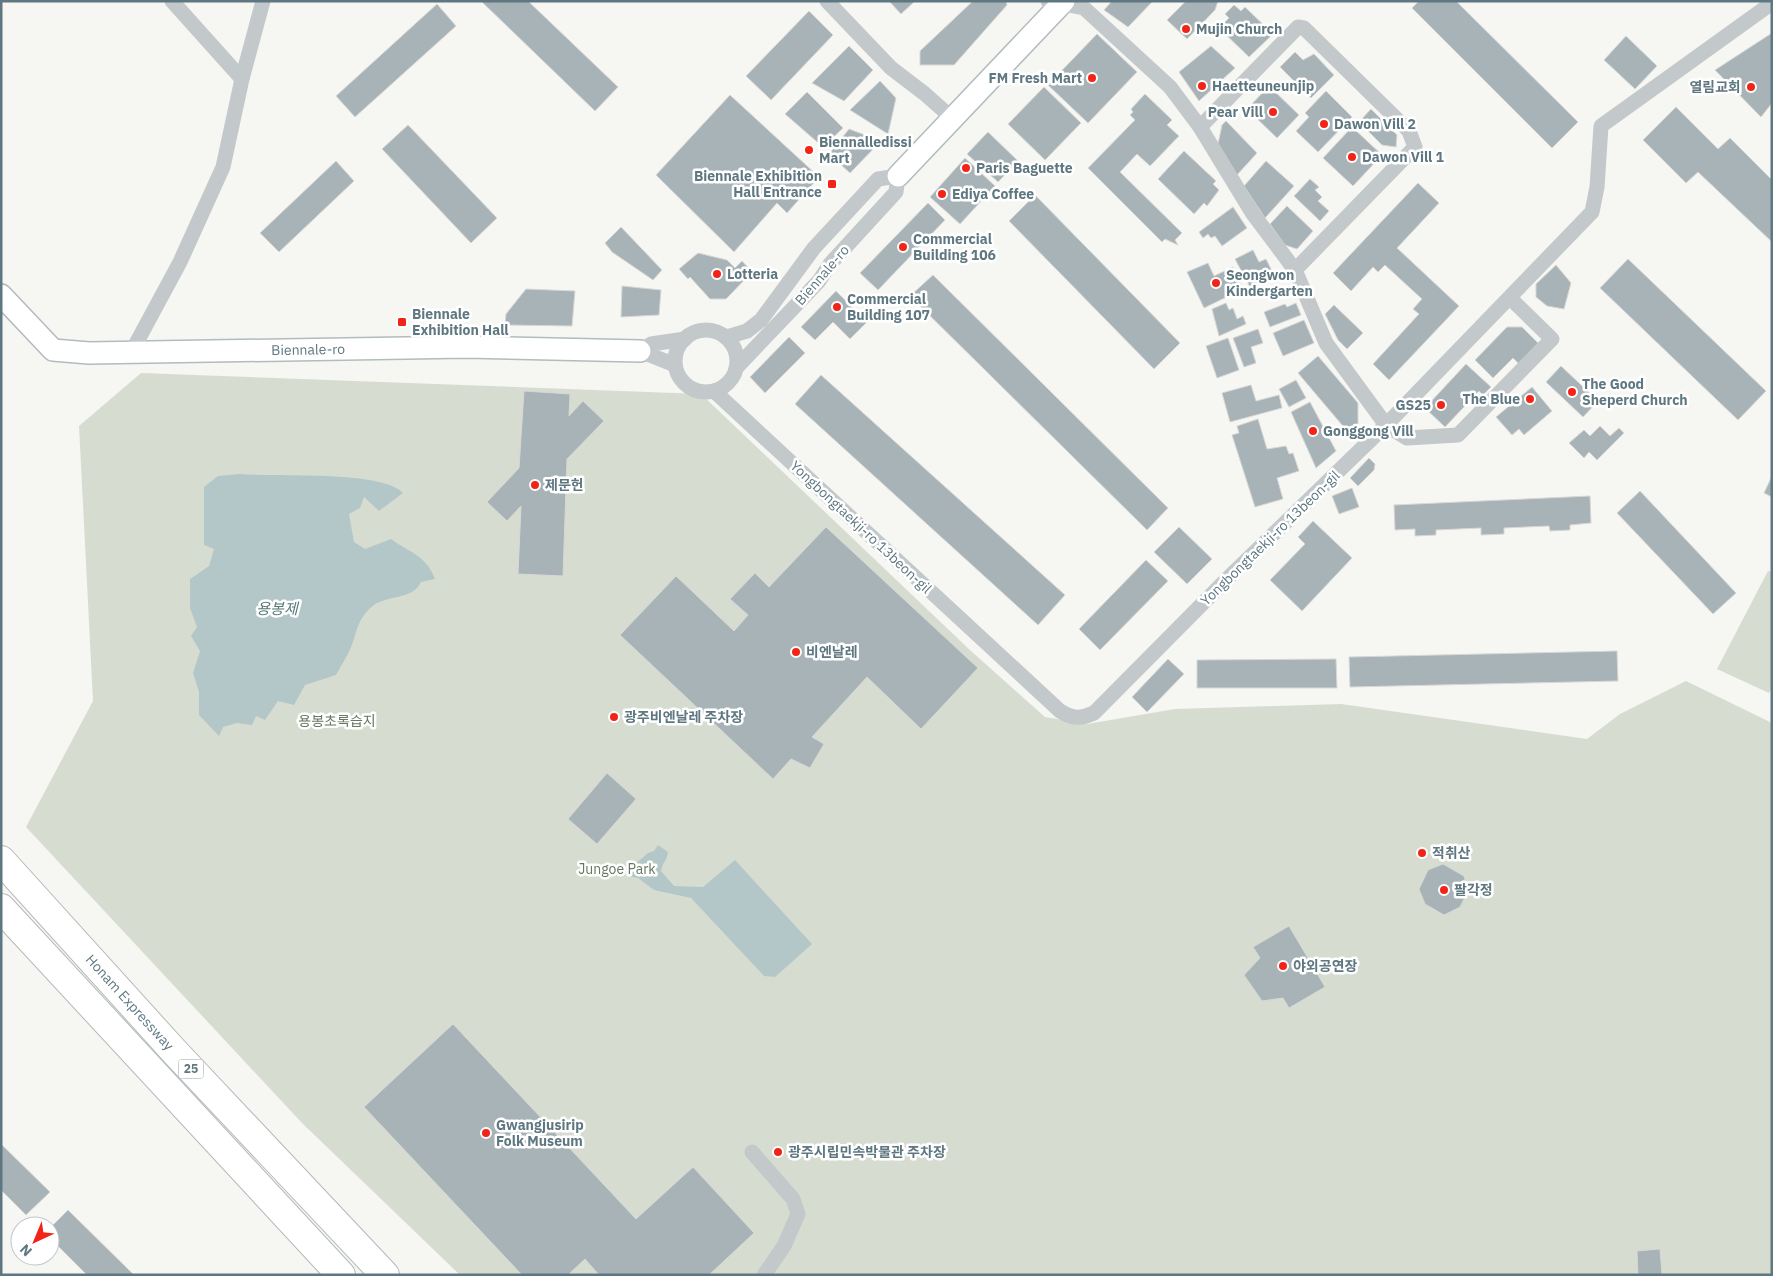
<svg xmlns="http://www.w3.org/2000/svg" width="1773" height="1276" viewBox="0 0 1773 1276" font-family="'IBM Plex Sans','Noto Sans KR',sans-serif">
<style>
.green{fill:#d7dcd1}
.water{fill:#b4c7c8}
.building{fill:#a7b3b7;stroke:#d8d7d5}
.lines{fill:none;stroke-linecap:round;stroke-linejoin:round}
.secondary-casing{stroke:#b2bbbe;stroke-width:24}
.highway-casing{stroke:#b3b9bb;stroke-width:30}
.street{stroke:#c3c8cb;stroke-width:15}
.secondary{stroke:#fff;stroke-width:21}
.highway{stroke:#fff;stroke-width:28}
.poi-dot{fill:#f22417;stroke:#fff;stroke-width:2}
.labels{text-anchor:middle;stroke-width:5;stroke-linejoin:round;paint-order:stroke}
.shield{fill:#fff;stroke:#8ea0a6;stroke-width:1}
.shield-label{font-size:12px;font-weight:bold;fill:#5e7780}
.poi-label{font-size:14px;font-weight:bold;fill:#5e7780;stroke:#fff;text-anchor:start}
.street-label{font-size:14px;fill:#5e7780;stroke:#fff}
.park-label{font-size:14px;fill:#67785e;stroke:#fff}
.water-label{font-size:15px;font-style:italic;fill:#59787c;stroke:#fff}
</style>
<rect width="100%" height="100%" fill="#f6f6f2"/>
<g class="green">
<path d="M 141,373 L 701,394 L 971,651 L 1045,717 L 1087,724 L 1175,709 L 1341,704 L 1587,739 L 1620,714 L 1686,681 L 1772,723 L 1772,1275 L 460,1275 L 302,1123 L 26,827 L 93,701 L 79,426 Z"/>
<path d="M 1768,571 L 1772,572 L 1772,688 L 1769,693 L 1717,669 Z"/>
</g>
<g class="water">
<path d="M 240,474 C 273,477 383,470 403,493 L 379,511 L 364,497 L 360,508 L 349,514 L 354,542 L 365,549 L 391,539 C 410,553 426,555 435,579 L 421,582 C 413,600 388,595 374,605 C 355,620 358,633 349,652 C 345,660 340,667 336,675 L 305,685 L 294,705 L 278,701 L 265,720 L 256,716 L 252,725 L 237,723 L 223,727 L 219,736 L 199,715 L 199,692 L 193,673 L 200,651 L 191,636 L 197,627 L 190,608 L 190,579 L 209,566 L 214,549 L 204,545 L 204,487 L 218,476 Z"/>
<path d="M 658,845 L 668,852 C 667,861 662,863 661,871 L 674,886 L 703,887 L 735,860 L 812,944 L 775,977 L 764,976 L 691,898 L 654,890 L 638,878 L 628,876 L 629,869 L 648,853 L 654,851 Z"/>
</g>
<g class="building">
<path d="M 481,1 L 528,1 L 618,87 L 595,111 Z"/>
<path d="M 889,1 L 915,1 L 901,14 Z"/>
<path d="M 973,1 L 1006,1 L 1007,5 L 954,65 L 920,65 L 920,51 Z"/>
<path d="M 1112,1 L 1153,1 L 1128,27 L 1104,10 Z"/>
<path d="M 1186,1 L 1218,1 L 1215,10 L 1187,39 L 1167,20 Z"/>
<path d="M 1419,1 L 1456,1 L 1578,122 L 1552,148 L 1412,8 Z"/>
<path d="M 437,4 L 456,26 L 355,117 L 336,96 Z"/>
<path d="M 1234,5 L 1241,11 L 1245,7 L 1273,34 L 1249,57 L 1219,28 L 1229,18 L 1225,14 Z"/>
<path d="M 809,11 L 833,35 L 771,100 L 746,76 Z"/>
<path d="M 1772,33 L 1772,103 L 1761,117 L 1715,70 Z"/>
<path d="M 1097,34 L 1137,72 L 1088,123 L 1048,85 Z"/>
<path d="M 1626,36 L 1657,66 L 1635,89 L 1604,60 Z"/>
<path d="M 849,46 L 873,70 L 844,101 L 812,83 Z"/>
<path d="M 1211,46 L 1235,68 L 1199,101 L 1179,72 Z"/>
<path d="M 1295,52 L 1303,60 L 1314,54 L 1334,75 L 1311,98 L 1280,67 Z"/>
<path d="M 880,81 L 896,98 L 888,134 L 850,110 Z"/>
<path d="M 1269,86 L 1299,115 L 1277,138 L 1247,109 Z"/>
<path d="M 1044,87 L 1081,123 L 1045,160 L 1008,124 Z"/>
<path d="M 1326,91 L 1352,117 L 1318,152 L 1296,131 L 1309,117 L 1305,113 Z"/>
<path d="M 807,92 L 843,128 L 823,147 L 785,114 Z"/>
<path d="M 1145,94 L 1172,120 L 1167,125 L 1179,136 L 1150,166 L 1137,154 L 1120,172 L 1182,233 L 1175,240 L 1178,245 L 1165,239 L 1162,242 L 1088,168 L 1135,120 L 1130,115 L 1133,112 L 1131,109 Z"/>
<path d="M 730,95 L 819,177 L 787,213 L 777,203 L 734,252 L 656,175 Z"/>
<path d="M 1676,107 L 1718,149 L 1730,138 L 1772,180 L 1772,242 L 1698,172 L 1686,183 L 1643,140 Z"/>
<path d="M 1371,109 L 1397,135 L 1396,147 L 1382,145 L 1359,122 Z"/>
<path d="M 1226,121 L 1257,153 L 1236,176 L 1218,144 L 1222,125 Z"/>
<path d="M 408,125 L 497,218 L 471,243 L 382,149 Z"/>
<path d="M 1352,127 L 1382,155 L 1353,186 L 1323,158 Z"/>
<path d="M 849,129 L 881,141 L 850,173 L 829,154 Z"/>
<path d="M 988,132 L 1018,161 L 998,182 L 967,154 Z"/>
<path d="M 1184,151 L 1216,181 L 1213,184 L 1219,190 L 1207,206 L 1204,203 L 1194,214 L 1158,179 Z"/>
<path d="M 965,158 L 995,186 L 960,224 L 930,197 Z"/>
<path d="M 336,161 L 354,181 L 279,252 L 260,233 Z"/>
<path d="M 1266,161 L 1294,186 L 1265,218 L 1244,186 Z"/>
<path d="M 1310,179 L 1319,187 L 1315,190 L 1322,197 L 1318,201 L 1329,211 L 1320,221 L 1294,196 Z"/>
<path d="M 1418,183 L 1439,203 L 1397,248 L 1459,306 L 1389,380 L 1373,364 L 1419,314 L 1413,309 L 1422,299 L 1385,265 L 1378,272 L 1373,267 L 1351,291 L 1333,273 Z"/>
<path d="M 1035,195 L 1180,343 L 1154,369 L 1009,221 Z"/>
<path d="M 928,203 L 945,220 L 878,290 L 860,273 Z"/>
<path d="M 1287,206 L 1313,231 L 1297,249 L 1285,245 L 1270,224 Z"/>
<path d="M 1233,207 L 1247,228 L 1222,246 L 1215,236 L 1211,238 L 1208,234 L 1203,238 L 1199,232 Z"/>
<path d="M 621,227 L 662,270 L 653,280 L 612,252 L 605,243 Z"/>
<path d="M 1253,250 L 1259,262 L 1266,259 L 1274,275 L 1250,287 L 1235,259 Z"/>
<path d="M 698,253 L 727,260 L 735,268 L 742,261 L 752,272 L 726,299 L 710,299 L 690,277 L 688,279 L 679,269 Z"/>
<path d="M 1628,259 L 1766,391 L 1738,420 L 1600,288 Z"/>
<path d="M 1208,263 L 1214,276 L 1233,267 L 1243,289 L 1204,308 L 1187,272 Z"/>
<path d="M 1556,265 L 1571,283 L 1564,309 L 1547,306 L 1536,297 L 1536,284 Z"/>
<path d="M 933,275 L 1168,508 L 1147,530 L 910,296 Z"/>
<path d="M 622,286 L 661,290 L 659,315 L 621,317 Z"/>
<path d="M 526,289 L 575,291 L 572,326 L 505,325 L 506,314 Z"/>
<path d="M 836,291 L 867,322 L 850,339 L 833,322 L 815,340 L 801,327 Z"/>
<path d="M 1226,303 L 1229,310 L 1233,308 L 1237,319 L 1243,316 L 1246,324 L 1219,336 L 1212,309 Z"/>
<path d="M 1296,303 L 1301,315 L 1270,327 L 1264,312 L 1285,304 L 1287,307 Z"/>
<path d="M 1334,305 L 1363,333 L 1347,349 L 1338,340 L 1325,314 Z"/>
<path d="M 1304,320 L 1314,343 L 1283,356 L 1273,333 Z"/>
<path d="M 1507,327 L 1522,327 L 1538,343 L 1519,364 L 1513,358 L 1493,378 L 1475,360 Z"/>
<path d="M 1258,329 L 1263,343 L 1251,347 L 1256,363 L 1244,367 L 1233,338 Z"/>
<path d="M 789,337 L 805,353 L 765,393 L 750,377 Z"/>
<path d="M 1228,338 L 1239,370 L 1217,378 L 1206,346 Z"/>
<path d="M 1318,356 L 1358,403 L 1358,424 L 1348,432 L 1298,373 Z"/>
<path d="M 1466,364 L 1491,387 L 1483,395 L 1479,391 L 1445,427 L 1425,408 Z"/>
<path d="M 1561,366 L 1598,401 L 1583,417 L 1546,382 Z"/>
<path d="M 821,375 L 1065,595 L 1038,625 L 795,404 Z"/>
<path d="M 1296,380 L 1306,398 L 1289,407 L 1279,389 Z"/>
<path d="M 1251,385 L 1256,401 L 1279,395 L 1282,408 L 1230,422 L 1222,393 Z"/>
<path d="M 1532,387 L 1552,411 L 1524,435 L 1519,429 L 1512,435 L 1496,417 Z"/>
<path d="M 524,391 L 570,394 L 569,416 L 583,401 L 604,421 L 567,459 L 563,576 L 518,574 L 521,506 L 507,521 L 487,502 L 519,468 Z"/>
<path d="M 1310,402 L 1336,451 L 1316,468 L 1291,412 Z"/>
<path d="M 1258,419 L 1267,449 L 1286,446 L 1289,454 L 1293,453 L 1299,471 L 1277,478 L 1283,499 L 1255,507 L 1232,435 L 1239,433 L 1237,426 Z"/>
<path d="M 1600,426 L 1610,436 L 1619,428 L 1624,433 L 1597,460 L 1589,452 L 1584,458 L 1569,443 L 1584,430 L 1590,436 Z"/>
<path d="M 1369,458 L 1375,464 L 1374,470 L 1358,486 L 1350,478 Z"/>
<path d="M 1772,476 L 1772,497 L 1764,493 Z"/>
<path d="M 1352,488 L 1359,507 L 1339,514 L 1332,496 Z"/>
<path d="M 1640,491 L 1736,593 L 1713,614 L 1617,513 Z"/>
<path d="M 1590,496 L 1591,523 L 1570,525 L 1570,530 L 1550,531 L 1549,526 L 1504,528 L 1504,534 L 1481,535 L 1481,528 L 1436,530 L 1436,535 L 1415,536 L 1415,529 L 1395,530 L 1394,505 Z"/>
<path d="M 1313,521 L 1352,558 L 1302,611 L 1270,580 L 1305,544 L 1298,537 Z"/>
<path d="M 826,527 L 978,668 L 921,729 L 867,677 L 812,737 L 824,744 L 810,768 L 791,759 L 773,779 L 620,635 L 676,576 L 734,631 L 748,615 L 730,599 L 755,573 L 769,587 Z"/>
<path d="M 1179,527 L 1212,559 L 1187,584 L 1154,552 Z"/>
<path d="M 1146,560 L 1168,581 L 1100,650 L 1079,629 Z"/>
<path d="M 1617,651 L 1618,681 L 1350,687 L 1349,657 Z"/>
<path d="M 1168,659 L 1184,674 L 1147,712 L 1132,697 Z"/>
<path d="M 1336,659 L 1337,688 L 1197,688 L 1197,660 Z"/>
<path d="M 607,773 L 636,799 L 597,844 L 568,819 Z"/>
<path d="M 1443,864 L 1464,876 L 1468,891 L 1460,907 L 1444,915 L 1425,904 L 1419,889 L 1428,870 Z"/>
<path d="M 1289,926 L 1325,987 L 1289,1008 L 1283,998 L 1262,1001 L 1244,975 L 1260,958 L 1253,947 Z"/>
<path d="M 453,1024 L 636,1219 L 693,1167 L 754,1233 L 709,1275 L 599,1275 L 585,1259 L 568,1275 L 522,1275 L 364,1107 Z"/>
<path d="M 1,1144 L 50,1192 L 26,1215 L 1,1190 Z"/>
<path d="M 68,1210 L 134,1275 L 87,1275 L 50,1238 L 50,1228 Z"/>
<path d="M 1660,1249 L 1662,1275 L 1638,1275 L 1637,1251 Z"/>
</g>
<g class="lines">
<g class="secondary-casing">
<g id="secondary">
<path d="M 898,176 L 1064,1"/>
<path id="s1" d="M 1,295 L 53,350 L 89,353 L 467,347 L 640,351"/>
</g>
</g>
<g class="highway-casing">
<g id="highway">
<path id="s2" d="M 1,860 L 173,1050 L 385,1275"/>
<path d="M 1,908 L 341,1275"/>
</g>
</g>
<g class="street">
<path d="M 172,1 L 242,79"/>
<path d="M 827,1 L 891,68 L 925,94 L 952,118"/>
<path d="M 1048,1 L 1084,8 L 1170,87 L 1200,127 L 1253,214 L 1295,270 L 1326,343 L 1386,425 L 1407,438 L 1458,435 L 1552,339 L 1510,298"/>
<path d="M 1200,127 L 1298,27 L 1304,28 L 1409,131 L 1415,147 L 1295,270"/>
<circle cx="706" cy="361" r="31"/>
<path d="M 727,337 L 747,331 L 761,320 L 814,248 L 878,179 L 898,176 L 896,192 L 830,264 L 819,281 L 736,368"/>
<path d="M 132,351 L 180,262 L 223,167 L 242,79 L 263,1"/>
<path d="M 640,351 L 651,344 L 685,339"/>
<path d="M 640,351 L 675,365"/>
<path d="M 714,391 L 1060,711 C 1073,719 1080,719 1094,713 L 1225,581 L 1386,425 L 1592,212 L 1597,187 L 1601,126 L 1772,3"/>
<path d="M 752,1152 L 793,1199 L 798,1214 L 784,1246 L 764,1275"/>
</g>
<use href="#secondary" class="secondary"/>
<use href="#highway" class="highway"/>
</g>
<g class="poi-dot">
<circle cx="1186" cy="29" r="5"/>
<circle cx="1092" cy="78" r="5"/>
<circle cx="1202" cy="86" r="5"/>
<circle cx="1751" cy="87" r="5"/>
<circle cx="1273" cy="112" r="5"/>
<circle cx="1324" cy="124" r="5"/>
<circle cx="809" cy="150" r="5"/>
<circle cx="1352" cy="157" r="5"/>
<circle cx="966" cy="168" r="5"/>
<rect x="827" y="179" width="10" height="10" rx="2.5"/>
<circle cx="942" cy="194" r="5"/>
<circle cx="903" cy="247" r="5"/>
<circle cx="717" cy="274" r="5"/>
<circle cx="1216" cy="283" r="5"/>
<circle cx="837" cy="307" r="5"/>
<rect x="397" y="317" width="10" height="10" rx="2.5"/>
<circle cx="1572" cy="392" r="5"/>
<circle cx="1530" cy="399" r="5"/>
<circle cx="1441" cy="405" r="5"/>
<circle cx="1313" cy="431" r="5"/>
<circle cx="535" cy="485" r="5"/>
<circle cx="796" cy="652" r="5"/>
<circle cx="614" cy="717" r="5"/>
<circle cx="1422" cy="853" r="5"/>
<circle cx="1444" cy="890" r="5"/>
<circle cx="1283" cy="966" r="5"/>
<circle cx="486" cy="1133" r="5"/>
<circle cx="778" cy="1152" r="5"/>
</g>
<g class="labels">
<rect class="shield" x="178.5" y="1059.5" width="25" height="19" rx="4"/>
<g class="shield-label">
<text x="191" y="1073">25</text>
</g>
<g class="poi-label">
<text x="1196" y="34">Mujin Church</text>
<text x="1082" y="83" text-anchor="end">FM Fresh Mart</text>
<text x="1212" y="91">Haetteuneunjip</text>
<text x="1741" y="92" text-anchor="end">열림교회</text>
<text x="1263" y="117" text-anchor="end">Pear Vill</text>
<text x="1334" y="129">Dawon Vill 2</text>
<text x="819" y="147">Biennalledissi<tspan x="819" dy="16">Mart</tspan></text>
<text x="1362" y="162">Dawon Vill 1</text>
<text x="976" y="173">Paris Baguette</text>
<text x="822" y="181" text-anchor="end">Biennale Exhibition<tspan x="822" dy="16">Hall Entrance</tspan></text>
<text x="952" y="199">Ediya Coffee</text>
<text x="913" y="244">Commercial<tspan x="913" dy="16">Building 106</tspan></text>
<text x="727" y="279">Lotteria</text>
<text x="1226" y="280">Seongwon<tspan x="1226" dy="16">Kindergarten</tspan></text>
<text x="847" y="304">Commercial<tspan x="847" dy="16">Building 107</tspan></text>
<text x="412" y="319">Biennale<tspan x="412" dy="16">Exhibition Hall</tspan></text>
<text x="1582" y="389">The Good<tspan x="1582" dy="16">Sheperd Church</tspan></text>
<text x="1520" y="404" text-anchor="end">The Blue</text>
<text x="1431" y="410" text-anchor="end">GS25</text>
<text x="1323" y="436">Gonggong Vill</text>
<text x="545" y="490">제문헌</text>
<text x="806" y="657">비엔날레</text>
<text x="624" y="722">광주비엔날레 주차장</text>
<text x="1432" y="858">적취산</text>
<text x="1454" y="895">팔각정</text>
<text x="1293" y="971">야외공연장</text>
<text x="496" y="1130">Gwangjusirip<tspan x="496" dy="16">Folk Museum</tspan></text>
<text x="788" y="1157">광주시립민속박물관 주차장</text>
</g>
<g class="street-label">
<text transform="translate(822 275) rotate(-49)" y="5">Biennale-ro</text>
<text dy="5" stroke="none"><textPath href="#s1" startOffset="331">Biennale-ro</textPath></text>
<text transform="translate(861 527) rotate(43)" y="5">Yongbongtaekji-ro 13beon-gil</text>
<text transform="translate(1270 538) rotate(-44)" y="5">Yongbongtaekji-ro 13beon-gil</text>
<text dy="5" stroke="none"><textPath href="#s2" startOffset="192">Honam Expressway</textPath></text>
</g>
<g class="park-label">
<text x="337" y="726">용봉초록습지</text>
<text x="617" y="874">Jungoe Park</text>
</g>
<g class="water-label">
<text x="277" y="614">용봉제</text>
</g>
</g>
<rect width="1773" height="1276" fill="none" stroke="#5e7780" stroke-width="5"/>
<g transform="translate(35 1241) rotate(224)"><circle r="24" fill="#ffffff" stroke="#bfc9cc"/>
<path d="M0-4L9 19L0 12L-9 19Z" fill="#f22417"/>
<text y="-8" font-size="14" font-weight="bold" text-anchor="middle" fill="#5e7780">N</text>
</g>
</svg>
